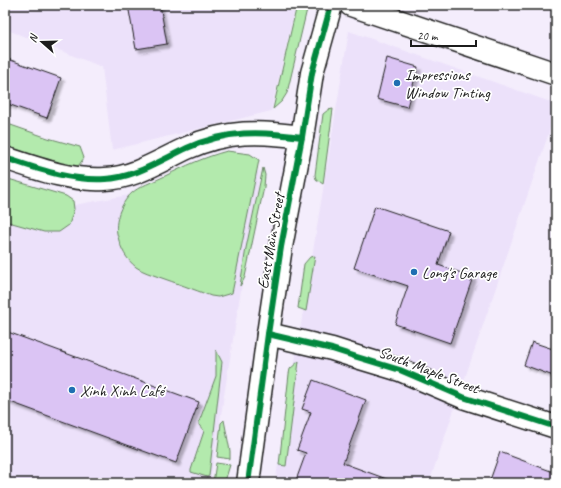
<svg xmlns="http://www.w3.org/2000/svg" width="561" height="488" viewBox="0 0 561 488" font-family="Caveat,sans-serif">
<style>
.built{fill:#ece1fa}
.green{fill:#b3eaad;stroke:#688364}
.building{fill:#dbc4f4;stroke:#1c1c1c;filter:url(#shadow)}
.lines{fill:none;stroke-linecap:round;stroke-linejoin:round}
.street-casing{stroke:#1c1c1c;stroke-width:25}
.secondary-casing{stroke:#1c1c1c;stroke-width:25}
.street{stroke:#fff;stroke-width:22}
.secondary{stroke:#fff;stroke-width:22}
.cycleway-casing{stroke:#fff;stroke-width:8}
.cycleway{stroke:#00873e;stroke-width:6}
.poi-dot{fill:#1f6fb2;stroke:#fff;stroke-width:1.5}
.labels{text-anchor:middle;stroke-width:3.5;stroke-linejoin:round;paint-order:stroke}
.poi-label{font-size:16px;fill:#1c1c1c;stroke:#fff;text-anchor:start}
.street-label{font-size:16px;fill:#1c1c1c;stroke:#fff}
</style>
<defs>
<filter id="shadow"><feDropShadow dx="3.5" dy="3.5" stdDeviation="1" flood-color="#0004"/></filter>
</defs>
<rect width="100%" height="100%" fill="#f4edfc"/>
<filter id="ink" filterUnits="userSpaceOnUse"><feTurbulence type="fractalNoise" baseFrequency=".025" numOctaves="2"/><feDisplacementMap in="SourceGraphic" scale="8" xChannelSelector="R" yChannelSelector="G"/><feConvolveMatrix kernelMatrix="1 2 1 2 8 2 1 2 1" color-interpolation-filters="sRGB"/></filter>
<g filter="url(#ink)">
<g class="built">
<path d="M 5,5 L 296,5 L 271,111 L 112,150 L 102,67 L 5,29 Z"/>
<path d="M 349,31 L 556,104 L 556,112 L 429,483 L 275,483 Z"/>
<path d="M 260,171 L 210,483 L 5,483 L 5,192 L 47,210 Z"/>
</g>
<g class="green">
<path d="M 297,5 L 308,5 L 287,93 L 282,101 L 273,109 Z"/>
<path d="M 333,109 L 323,184 L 316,179 L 315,175 L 323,114 L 328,110 Z"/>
<path d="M 5,123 L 48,138 L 80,147 L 84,158 L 76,169 L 5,148 Z"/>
<path d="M 227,151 L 250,154 L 259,160 L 232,293 L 218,297 L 211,296 C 193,289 176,283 159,277 C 151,274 143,272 136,267 C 126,259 121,249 118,237 C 115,229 117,220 119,213 C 129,187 143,187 165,176 C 185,166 205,157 227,151 Z"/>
<path d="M 263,168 L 265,175 L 264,187 L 245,277 L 243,281 L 240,286 L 246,248 Z"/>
<path d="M 5,178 L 66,196 L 73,201 L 74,209 L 69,225 L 59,232 L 44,232 L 5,221 Z"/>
<path d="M 315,256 L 306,311 L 298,308 L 304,264 L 310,257 Z"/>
<path d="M 216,350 L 222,362 L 209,476 L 207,477 L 191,472 L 191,470 L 204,431 L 199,425 L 199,422 L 216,376 Z"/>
<path d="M 299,361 L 286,466 L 279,465 L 289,374 L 290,369 Z"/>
<path d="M 224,420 L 230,451 L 230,459 L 217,457 L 221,423 Z"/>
<path d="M 216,463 L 230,465 L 225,481 L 223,483 L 216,482 L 213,483 Z"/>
</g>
<g class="building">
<path d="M 128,5 L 160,5 L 167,44 L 136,49 Z"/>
<path d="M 5,58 L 61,78 L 47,118 L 5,103 Z"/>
<path d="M 387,58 L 418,67 L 407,107 L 377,99 Z"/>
<path d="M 375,206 L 449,231 L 438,265 L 473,277 L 450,343 L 395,324 L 408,286 L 354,268 Z"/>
<path d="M 5,331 L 199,402 L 176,463 L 5,400 Z"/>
<path d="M 532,342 L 556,350 L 556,377 L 524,365 Z"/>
<path d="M 313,380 L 366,400 L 343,463 L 392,481 L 392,483 L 295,483 L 306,453 L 297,450 L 311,412 L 302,409 Z"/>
<path d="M 500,452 L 556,473 L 556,483 L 489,483 Z"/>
</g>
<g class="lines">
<g class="street-casing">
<g id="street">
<path d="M 351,5 L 556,74"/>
<path d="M 5,158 C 38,169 70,181 105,179 C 134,178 161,160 187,148 C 227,130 260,131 302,137"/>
<path d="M 268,334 L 332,349 L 357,357 L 400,370 L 463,397 L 556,427"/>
</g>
</g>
<g class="secondary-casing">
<path id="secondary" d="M 248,483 L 268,334 L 281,247 L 302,137 L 312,73 L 331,5"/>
</g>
<use href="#street" class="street"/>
<use href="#secondary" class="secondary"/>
<g class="cycleway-casing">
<g id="cycleway">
<path d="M 5,158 C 38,169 70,181 105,179 C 134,178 161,160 187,148 C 227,130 260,131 302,137"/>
<path d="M 268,334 L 332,349 L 357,357 L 400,370 L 463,397 L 556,427"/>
<path d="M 248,483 L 268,334 L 281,247 L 302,137 L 312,73 L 331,5"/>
</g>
</g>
<use href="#cycleway" class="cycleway"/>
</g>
</g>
<g class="poi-dot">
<circle cx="397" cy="83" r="4"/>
<circle cx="414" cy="272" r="4"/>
<circle cx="72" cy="390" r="4"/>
</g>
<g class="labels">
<g class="poi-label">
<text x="405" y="80">Impressions<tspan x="405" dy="18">Window Tinting</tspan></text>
<text x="422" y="278">Long's Garage</text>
<text x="80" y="396">Xinh Xinh Café</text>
</g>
<g class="street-label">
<text transform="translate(270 241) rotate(-80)" y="6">East Main Street</text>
<text transform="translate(429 369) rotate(21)" y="6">South Maple Street</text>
</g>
</g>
<rect width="561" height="488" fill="none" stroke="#fff" stroke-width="20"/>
<rect x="10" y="10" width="541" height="468" fill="none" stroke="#1c1c1c" stroke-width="1.5" filter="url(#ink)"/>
<g transform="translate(42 42) rotate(290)" stroke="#ffffff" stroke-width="3" paint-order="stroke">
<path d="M0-3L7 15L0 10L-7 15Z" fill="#1c1c1c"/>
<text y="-6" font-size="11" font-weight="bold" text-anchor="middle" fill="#1c1c1c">N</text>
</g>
<path d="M411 40v6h65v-6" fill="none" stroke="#1c1c1c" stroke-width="2"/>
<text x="417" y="40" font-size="12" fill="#1c1c1c" stroke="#ffffff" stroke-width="3" paint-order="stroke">20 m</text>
</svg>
